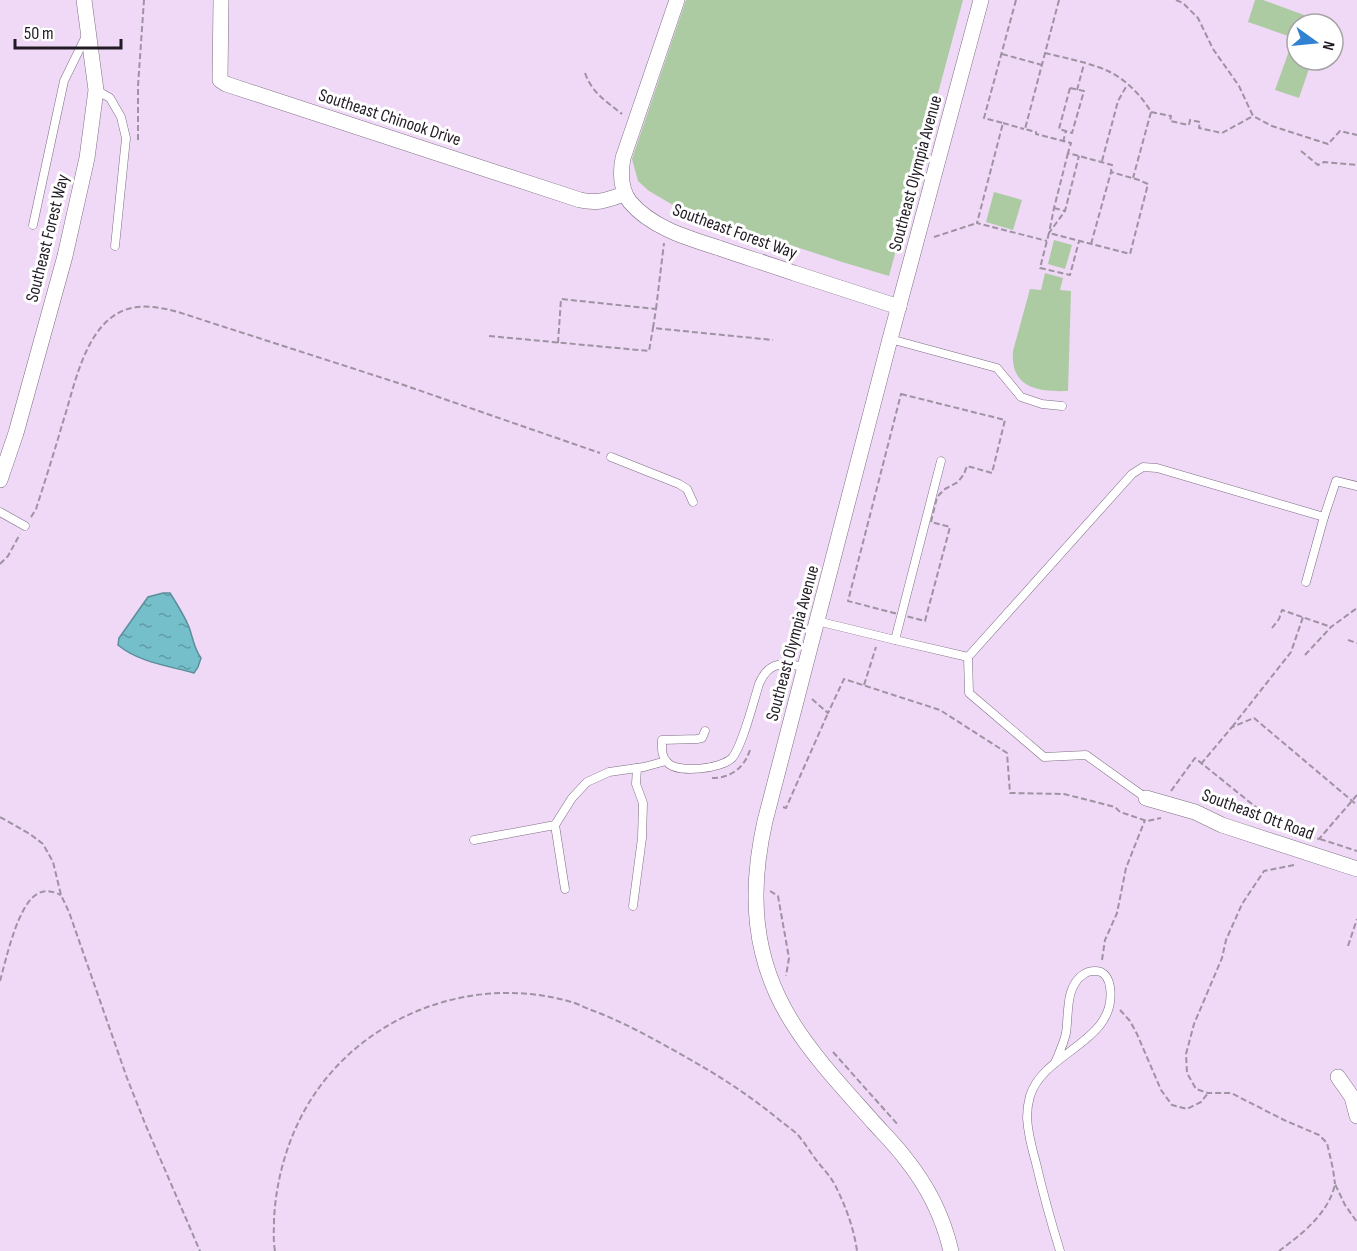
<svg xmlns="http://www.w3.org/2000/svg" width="1357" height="1251" viewBox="0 0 1357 1251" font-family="'Sofia Sans Condensed',sans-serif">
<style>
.built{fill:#efd9f6;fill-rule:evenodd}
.green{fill:#adcba3}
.water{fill:url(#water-ripples);stroke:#5c8e99;stroke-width:1.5}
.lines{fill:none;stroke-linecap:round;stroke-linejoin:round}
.lane-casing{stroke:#7d6e82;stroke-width:9}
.street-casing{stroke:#7d6e82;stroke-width:16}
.path{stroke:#9f92a3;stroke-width:2;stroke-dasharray:6 3;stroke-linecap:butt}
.lane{stroke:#fff;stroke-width:8}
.street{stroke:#fff;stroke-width:15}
.labels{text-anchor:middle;stroke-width:6;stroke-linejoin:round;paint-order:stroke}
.street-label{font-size:18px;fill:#221b24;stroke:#fff}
</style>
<defs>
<pattern id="water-ripples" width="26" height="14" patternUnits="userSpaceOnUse" patternTransform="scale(1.5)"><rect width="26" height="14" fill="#75bfcb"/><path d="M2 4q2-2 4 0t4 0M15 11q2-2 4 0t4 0" fill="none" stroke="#609aa5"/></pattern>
</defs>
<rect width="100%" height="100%" fill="#f9e7fe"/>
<path class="built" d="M 0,0 L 1357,0 L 1357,1251 L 0,1251 ZM 1297,24 L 1333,24 L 1333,60 L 1297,60 Z"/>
<g class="green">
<path d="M 686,0 L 963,0 L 889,276 L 842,262 L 678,208 L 649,191 L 638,181 L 632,159 Z"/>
<path d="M 1255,0 L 1263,0 L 1315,19 L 1313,24 L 1297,24 L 1297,39 L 1248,22 Z"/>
<path d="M 1289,51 L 1297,54 L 1297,60 L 1312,60 L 1299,98 L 1275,90 Z"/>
<path d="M 994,192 L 1022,200 L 1013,230 L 986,222 Z"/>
<path d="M 1054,240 L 1072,245 L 1065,269 L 1048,264 Z"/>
<path d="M 1045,273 L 1063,278 L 1060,290 L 1071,291 L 1068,391 C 1038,392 1010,388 1013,351 L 1030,289 L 1041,290 Z"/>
</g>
<path class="water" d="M 163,593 L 170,593 C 177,604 184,615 189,627 C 193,638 194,649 201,658 L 198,667 L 194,673 C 169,666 138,662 118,645 L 119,638 L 148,597 Z"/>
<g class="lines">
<g class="lane-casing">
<g id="lane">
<path d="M 96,90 L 110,98 L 121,117 L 126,138 L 115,246"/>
<path d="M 33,225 L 64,81 L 86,36"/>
<path d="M 890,339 L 997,368 L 1021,397 L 1042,404 L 1062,406"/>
<path d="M 611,457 L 679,484 L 687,489 L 693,502"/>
<path d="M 0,512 L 25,526"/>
<path d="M 1306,582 L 1324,517"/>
<path d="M 817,621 L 895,640 L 968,657 L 1132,474 L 1143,467 L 1157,468 L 1324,517 L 1336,481 L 1357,486"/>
<path d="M 895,640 L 941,461"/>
<path d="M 968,657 L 969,693 L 1044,757 L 1086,755 L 1146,798"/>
<path d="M 705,731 L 702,738 L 697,739 L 662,740 C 662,748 661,756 667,762 C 677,774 721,769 732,758 C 742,747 754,700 759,684 C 769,660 783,663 805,667"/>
<path d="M 555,825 L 565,889"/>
<path d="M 474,840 L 555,825 L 572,798 L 587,782 L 609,772 L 644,767 L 666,761"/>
<path d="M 633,906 L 642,838 L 643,803 L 636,784 L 637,768"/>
<path d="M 1055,1063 C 1059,1053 1064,1043 1066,1033 C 1069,1013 1065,986 1084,974 C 1088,971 1095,970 1101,972 C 1107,975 1109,980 1110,987 C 1118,1042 1044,1051 1030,1096 C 1028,1103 1027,1111 1027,1118 C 1028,1133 1032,1149 1036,1163 C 1043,1193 1051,1222 1060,1251"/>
</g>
</g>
<g class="street-casing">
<g id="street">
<path d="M 221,0 L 220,80 L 226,84 L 580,200 C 598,204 607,200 624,194"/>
<path d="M 677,0 L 623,158 C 620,174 620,189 630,202 C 652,228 688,238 719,248 C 744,257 769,264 794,273 C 829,284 864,296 899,307"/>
<path d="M 0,480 L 16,433 L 65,256 L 87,158 L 96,90 L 84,0"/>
<path d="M 1146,798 L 1195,812 L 1222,825 L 1357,869"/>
<path d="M 1338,1077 L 1352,1097 L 1357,1116"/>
<path d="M 951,1251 C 943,1217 927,1185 905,1158 C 896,1146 885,1135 875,1124 C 846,1091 815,1059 792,1022 C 752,958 749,892 765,821 L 890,339 L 981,0"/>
</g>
</g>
<g class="path">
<path d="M 1016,0 L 984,118 L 1003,123 L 977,223 L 1047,241"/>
<path d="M 1059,0 L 1025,129 L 1036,132 L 1036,134 L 1071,143 L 1068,153 L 1112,165 L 1111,172 L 1139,180 L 1148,184 L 1130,254 C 1103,247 1076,240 1049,233 L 1040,268 L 1070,275 L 1079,241"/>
<path d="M 1176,0 L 1183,3 L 1198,18 L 1213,49 L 1239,86 L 1253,116 L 1272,126 L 1328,144 L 1340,131 L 1357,135"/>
<path d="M 1045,53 C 1065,58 1092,63 1110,72 C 1126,80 1142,96 1151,112 L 1133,178"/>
<path d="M 1002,54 L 1042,65"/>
<path d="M 585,73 C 592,93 606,101 622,114"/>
<path d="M 1070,88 L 1084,91 L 1072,133 L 1059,129 Z"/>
<path d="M 1077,90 L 1084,64"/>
<path d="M 1151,112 L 1171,116 L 1170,121 L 1189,125 L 1190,120 L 1200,122 L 1199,128 L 1222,133 L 1253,116"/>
<path d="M 1003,123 L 1024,129"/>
<path d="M 138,140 L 138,86 L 144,0"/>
<path d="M 1063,142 L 1066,131"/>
<path d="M 1301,151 L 1318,165 L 1324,162 L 1357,165"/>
<path d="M 1068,153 L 1054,208 L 1049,233 L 1065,211 L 1079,156"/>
<path d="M 1102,161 L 1118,101 L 1127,85"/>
<path d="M 1054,208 L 1065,211"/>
<path d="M 934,237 L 977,223"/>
<path d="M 1091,244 L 1111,172"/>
<path d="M 656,309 L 664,243"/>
<path d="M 489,336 L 649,351 L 653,328"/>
<path d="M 558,343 L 561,299 L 656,309 L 653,328 L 773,340"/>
<path d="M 901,394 L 1005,420 L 992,473 L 967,466 L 964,474 L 958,482 L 945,489 L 937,497 L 931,522 L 950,527 L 925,621 L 848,601 Z"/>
<path d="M 31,517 L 36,509 C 45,481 54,453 62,425 C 73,392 82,339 112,317 C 132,302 156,306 178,312 L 395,382 L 600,453"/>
<path d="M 0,564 L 8,556 L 20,534"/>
<path d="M 1272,628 L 1279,619 L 1282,610 L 1331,627"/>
<path d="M 1348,640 L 1357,643"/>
<path d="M 1305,655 L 1331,627 L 1357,608"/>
<path d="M 864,685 L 876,647"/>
<path d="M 812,699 L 828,713 L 844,679 L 940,710 L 1007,753 L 1010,793 L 1064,794 L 1115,807 L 1120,812 L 1147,821 L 1161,818"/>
<path d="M 1232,727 L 1291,652 L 1303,617"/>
<path d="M 1201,764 L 1232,727 L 1254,718 L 1357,805"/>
<path d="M 712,778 C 731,778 744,768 750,750"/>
<path d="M 1171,791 L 1195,758 L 1278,825 L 1319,839 L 1357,795"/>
<path d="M 783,807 L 786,808 L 828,713"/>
<path d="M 0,817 L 30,834 L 43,844 L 53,862 L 61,895 L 69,912 L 127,1078 L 146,1126 L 200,1251"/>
<path d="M 1320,839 L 1357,851"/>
<path d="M 1294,865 L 1264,871 L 1242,904 L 1226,940 L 1222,958 L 1194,1024 L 1186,1054 L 1187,1073 L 1196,1089 L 1208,1093 L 1231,1093 L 1284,1120 L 1319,1135 L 1327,1143 L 1333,1169 L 1335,1184"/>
<path d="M 770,891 L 778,896 L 789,958 L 786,976"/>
<path d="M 1348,946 L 1357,919"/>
<path d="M 1102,960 L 1105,940 L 1117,913 L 1126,868 L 1145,820"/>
<path d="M 0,981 C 6,960 18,902 39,893 C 47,889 54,892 61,895"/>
<path d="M 1120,1010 L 1130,1021 L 1137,1034 L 1161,1090 L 1172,1105 L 1187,1109 L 1201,1102 L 1208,1093"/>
<path d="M 833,1052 L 899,1126"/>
<path d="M 275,1251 C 273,1240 274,1230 274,1219 C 276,1183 285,1148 302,1115 C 352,1020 465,973 568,1001 C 577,1003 585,1008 594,1011 C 628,1024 659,1042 691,1060 C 721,1077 750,1096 777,1118 C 784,1124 792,1129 798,1135 C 804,1142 809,1150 814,1157 C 821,1167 831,1176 836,1187 C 846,1207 854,1229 857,1251"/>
<path d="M 1279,1251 C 1302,1234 1329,1213 1335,1184 L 1345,1205 L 1357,1222"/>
</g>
<use href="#lane" class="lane"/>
<use href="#street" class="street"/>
</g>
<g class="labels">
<g class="street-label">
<text transform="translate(390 117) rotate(18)" y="6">Southeast Chinook Drive</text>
<text transform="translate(915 173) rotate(-75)" y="6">Southeast Olympia Avenue</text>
<text transform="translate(735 231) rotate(20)" y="6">Southeast Forest Way</text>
<text transform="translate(47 238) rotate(-76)" y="6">Southeast Forest Way</text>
<text transform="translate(792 643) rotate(-75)" y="6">Southeast Olympia Avenue</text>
<text transform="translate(1258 814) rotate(20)" y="6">Southeast Ott Road</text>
</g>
</g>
<g transform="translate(1315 42) rotate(105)"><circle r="28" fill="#ffffff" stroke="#a7a4a7" stroke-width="1.5"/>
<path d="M0-4.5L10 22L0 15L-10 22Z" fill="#3282d2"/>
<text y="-9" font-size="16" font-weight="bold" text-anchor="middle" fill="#221b24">N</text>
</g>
<path d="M15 39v9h106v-9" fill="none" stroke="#221b24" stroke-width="3"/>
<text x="24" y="39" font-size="18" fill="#221b24" stroke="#ffffff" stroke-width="4.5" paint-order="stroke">50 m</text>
</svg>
